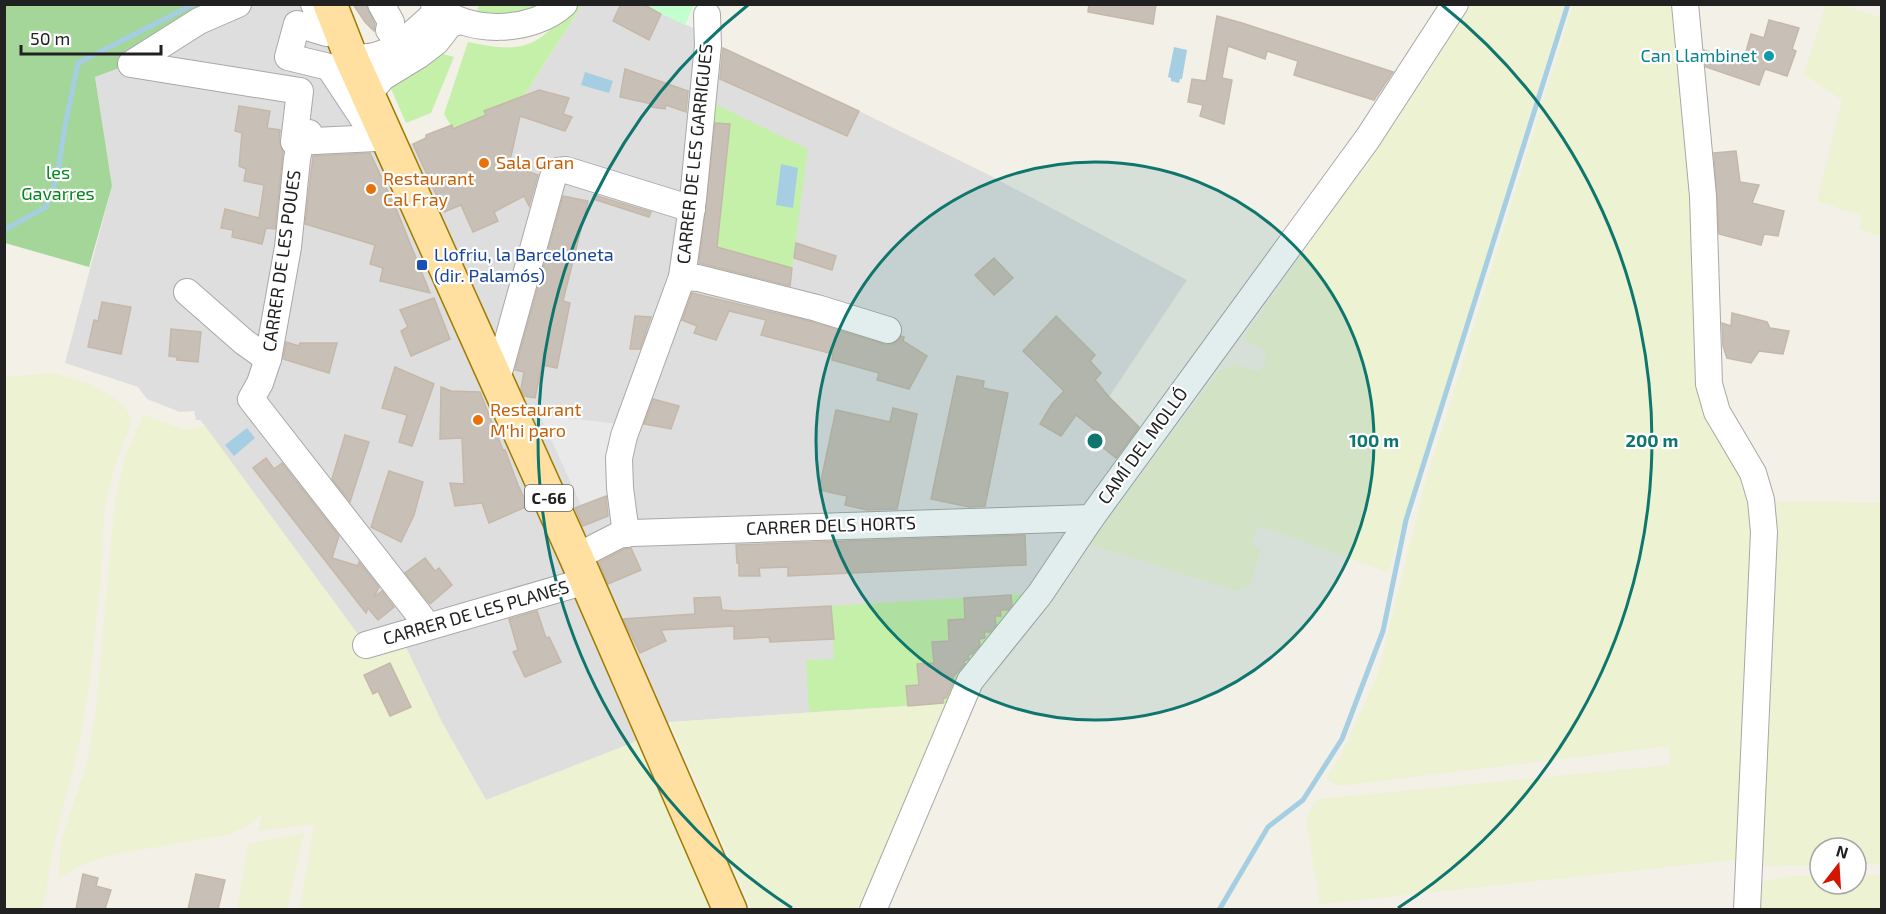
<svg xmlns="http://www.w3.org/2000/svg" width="1886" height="914" viewBox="0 0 1886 914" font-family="'Exo 2',sans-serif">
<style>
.residential{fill:#dfdede}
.farmland{fill:#ecf2d2}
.grass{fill:#c5f0aa}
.forest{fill:#a4d599}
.park{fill:#c3fece}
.parking{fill:#e9e9e9}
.water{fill:#a5cee3}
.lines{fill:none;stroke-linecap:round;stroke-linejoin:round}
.stream{stroke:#a5cee3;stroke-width:5}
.building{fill:#c8bfb6;stroke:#c5b8a8;stroke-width:1.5}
.minor-casing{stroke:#a8a8a8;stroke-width:28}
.major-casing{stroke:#9f7b00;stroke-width:36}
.minor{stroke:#fff;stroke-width:26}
.major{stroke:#ffe0a0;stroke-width:33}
.ring{fill:none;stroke:#0f766e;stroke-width:3}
.culture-dot{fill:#0f9aa8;stroke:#fff;stroke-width:2}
.food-dot{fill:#e8710a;stroke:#fff;stroke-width:2}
.transit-dot{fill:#1a4fb4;stroke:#fff;stroke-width:2}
.labels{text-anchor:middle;stroke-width:4.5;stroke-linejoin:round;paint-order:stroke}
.shield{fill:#fff;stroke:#646464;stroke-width:1.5}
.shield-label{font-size:16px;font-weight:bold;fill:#212121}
.culture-label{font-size:18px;fill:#0d838f;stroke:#fff;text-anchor:end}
.street-label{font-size:18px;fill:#212121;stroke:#fff}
.food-label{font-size:18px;fill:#c56008;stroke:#fff;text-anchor:start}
.park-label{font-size:18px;fill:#03861b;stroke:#fff}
.transit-label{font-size:18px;fill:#164399;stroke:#fff;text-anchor:start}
.centre{fill:#0f766e;stroke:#fff;stroke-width:3}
.ring-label{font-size:18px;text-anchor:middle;font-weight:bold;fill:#0f766e;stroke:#fff;stroke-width:4.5;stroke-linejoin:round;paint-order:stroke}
</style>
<rect width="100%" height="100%" fill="#f2f0e7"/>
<path class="residential" d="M 238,5 L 314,5 L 376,138 L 413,144 L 426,138 L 426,135 L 524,96 L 582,5 L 643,5 L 704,33 L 716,45 L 859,111 L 987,174 L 1187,280 L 1109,397 L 1144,433 L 1024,594 L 952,703 L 670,722 L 630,744 L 486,800 L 452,741 L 402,746 L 205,426 L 200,420 L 196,420 L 194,411 L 180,412 L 147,399 L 138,387 L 65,363 L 112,186 L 95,77 L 130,64 Z"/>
<g class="farmland">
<path d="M 1826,4 L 1842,5 L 1881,18 L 1881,236 L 1859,229 L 1863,216 L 1817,201 L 1842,100 L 1804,74 Z"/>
<path d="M 1470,5 L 1564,5 L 1388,572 L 1259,526 L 1252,543 L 1253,546 L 1261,548 L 1251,582 L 1247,588 L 1237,591 L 1089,544 L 1219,371 L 1236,364 L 1254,371 L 1260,370 L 1264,364 L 1266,351 L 1243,339 L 1428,73 Z"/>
<path d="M 1573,5 L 1677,5 L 1700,336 L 1754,491 L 1742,859 L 1320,904 L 1306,818 L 1315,802 L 1321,799 L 1670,765 L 1669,746 L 1346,785 L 1338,785 L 1326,779 L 1341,755 L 1378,674 L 1423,491 Z"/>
<path d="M 53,373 L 90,384 L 114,398 L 127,410 L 131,422 L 113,472 L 104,510 L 101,577 L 89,687 L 80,741 L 52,852 L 46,893 L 41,909 L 5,909 L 5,377 Z"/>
<path d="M 143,415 L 185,430 L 205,426 L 366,645 L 405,645 L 442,722 L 486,800 L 640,740 L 713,909 L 300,909 L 314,824 L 258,831 L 263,812 L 248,826 L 226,835 L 110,855 L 80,866 L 59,878 L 61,842 L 87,763 L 96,712 L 115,502 L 124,461 Z"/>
<path d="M 1768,501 L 1881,503 L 1881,864 L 1856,864 L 1856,848 L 1820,848 L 1820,865 L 1764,866 L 1757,862 Z"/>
<path d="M 952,703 L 864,909 L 752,909 L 670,722 Z"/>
<path d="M 304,833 L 287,909 L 237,909 L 248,844 Z"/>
<path d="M 1856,875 L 1881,875 L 1881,909 L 1754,910 L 1757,886 L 1766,881 L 1792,876 L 1820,876 L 1820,884 L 1856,884 Z"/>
</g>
<g class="grass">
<path d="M 479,5 L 551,5 L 536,13 L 475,16 Z"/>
<path d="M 573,5 L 582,5 L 524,96 L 485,112 L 486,115 L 453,129 L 444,114 L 468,42 C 524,54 537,48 573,5 Z"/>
<path d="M 366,32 L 454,57 L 431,113 L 406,123 L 388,82 L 409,45 Z"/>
<path d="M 709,101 L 808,149 L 792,268 L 742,254 L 738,276 L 714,270 L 730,125 L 707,122 Z"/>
<path d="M 1024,594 L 952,703 L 809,712 L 806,660 L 834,659 L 831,606 Z"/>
</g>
<path class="forest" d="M 4,5 L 238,5 L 130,64 L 95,77 L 112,186 L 89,267 L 5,243 Z"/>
<path class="park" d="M 643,5 L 694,5 L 685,25 Z"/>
<path class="parking" d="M 540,415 L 620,424 L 608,496 L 581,505 Z"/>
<g class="water">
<path d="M 1174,47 L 1187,50 L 1182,79 L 1180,79 L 1179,83 L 1171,81 L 1171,78 L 1168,77 Z"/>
<path d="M 585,72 L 613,81 L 609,93 L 581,85 Z"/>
<path d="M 781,164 L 798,168 L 793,208 L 776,205 Z"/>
<path d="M 247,428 L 255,438 L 234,456 L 225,445 Z"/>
</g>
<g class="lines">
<g class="stream">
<path d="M 4,230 L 46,207 L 57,177 L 65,126 L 78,63 L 194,4"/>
<path d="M 1219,910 L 1268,827 L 1303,800 L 1342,739 L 1383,631 L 1406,520 L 1568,4"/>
</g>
</g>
<g class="building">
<path d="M 353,4 L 366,4 L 375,24 L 374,31 L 365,22 Z"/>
<path d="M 621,4 L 643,4 L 661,14 L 649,40 L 613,21 Z"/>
<path d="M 1089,4 L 1156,4 L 1153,24 L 1088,12 Z"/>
<path d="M 1217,16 L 1242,23 L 1393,72 L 1374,100 L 1294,75 L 1298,61 L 1267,51 L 1265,59 L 1228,46 L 1222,78 L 1232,80 L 1224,124 L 1200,116 L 1203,105 L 1188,102 L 1192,79 L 1206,81 Z"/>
<path d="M 1769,20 L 1799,28 L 1792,49 L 1796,51 L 1787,76 L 1765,69 L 1759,85 L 1706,67 L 1704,50 L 1743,62 L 1751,34 L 1764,38 Z"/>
<path d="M 723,48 L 859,111 L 847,136 L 720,79 Z"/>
<path d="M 625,69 L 688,91 L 686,112 L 666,105 L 665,109 L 652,107 L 652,104 L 620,97 Z"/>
<path d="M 539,90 L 569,98 L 563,114 L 572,117 L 565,131 L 520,116 L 509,165 L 538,175 L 529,206 L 524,196 L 494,212 L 498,221 L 473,232 L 461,205 L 444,212 L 413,144 L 426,138 L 426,135 L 452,125 L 453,129 L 486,115 L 484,111 Z"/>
<path d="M 239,106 L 270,111 L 267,128 L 280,130 L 279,141 L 283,152 L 275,229 L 266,228 L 262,244 L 232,237 L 233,230 L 221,228 L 225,209 L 259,218 L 264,185 L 244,181 L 246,169 L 239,166 L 242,133 L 235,131 Z"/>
<path d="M 715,123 L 730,124 L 717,247 L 792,268 L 790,286 L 699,263 Z"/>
<path d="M 1736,151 L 1740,182 L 1759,185 L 1752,203 L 1784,211 L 1778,236 L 1764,234 L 1761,245 L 1719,234 L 1714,153 Z"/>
<path d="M 370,153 L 395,206 L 430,293 L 380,281 L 383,268 L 370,264 L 375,245 L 305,224 L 313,156 Z"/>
<path d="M 594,195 L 651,212 L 649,217 L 593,199 Z"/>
<path d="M 563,196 L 588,201 L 563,301 L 570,303 L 557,368 L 542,365 L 535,398 L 524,396 L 521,389 L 524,372 L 515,370 Z"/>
<path d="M 796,243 L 836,256 L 832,270 L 794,258 Z"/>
<path d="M 994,258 L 1013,278 L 994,295 L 975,275 Z"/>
<path d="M 692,293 L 813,322 L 884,344 L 892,344 L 898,341 L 901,336 L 904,337 L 903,341 L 927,356 L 909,389 L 877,380 L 879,373 L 832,360 L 833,354 L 761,335 L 766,320 L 729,311 L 716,340 L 694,333 L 697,326 L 682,320 Z"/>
<path d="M 434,298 L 450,339 L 411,356 L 401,331 L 408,327 L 400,310 Z"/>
<path d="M 102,302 L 131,307 L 121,354 L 88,347 L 94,320 L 98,321 Z"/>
<path d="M 1732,313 L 1767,322 L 1770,328 L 1789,331 L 1783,354 L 1759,351 L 1751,363 L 1727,358 L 1723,346 L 1722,323 L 1731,326 Z"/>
<path d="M 635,316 L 651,317 L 640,349 L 630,349 Z"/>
<path d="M 1056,316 L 1095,355 L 1090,361 L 1101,373 L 1095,380 L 1109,397 L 1139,427 L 1116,458 L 1101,446 L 1107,440 L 1076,415 L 1061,436 L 1040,424 L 1052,404 L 1064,391 L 1023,351 Z"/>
<path d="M 171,329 L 201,332 L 198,362 L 177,360 L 177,357 L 169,356 Z"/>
<path d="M 286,342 L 299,346 L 300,343 L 337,343 L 329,373 L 283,359 Z"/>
<path d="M 395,367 L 434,384 L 412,446 L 399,442 L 407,415 L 382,408 Z"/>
<path d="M 957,376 L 984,381 L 983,388 L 1008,393 L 985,506 L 969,507 L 931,499 Z"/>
<path d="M 441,387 L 451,391 L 480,392 L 503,450 L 505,450 L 518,485 L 528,506 L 489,523 L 482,503 L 455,506 L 450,483 L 464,484 L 462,438 L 440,439 Z"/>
<path d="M 653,399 L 679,406 L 671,429 L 644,424 Z"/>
<path d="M 893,408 L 917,414 L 897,509 L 867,510 L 845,505 L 847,496 L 819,490 L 836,410 L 890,422 Z"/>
<path d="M 345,435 L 369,442 L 350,502 L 332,479 Z"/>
<path d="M 266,458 L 274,469 L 282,463 L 339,536 L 332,558 L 358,566 L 359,562 L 379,587 L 374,597 L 382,591 L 394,607 L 378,620 L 368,608 L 366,613 L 253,468 Z"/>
<path d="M 389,471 L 423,482 L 414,515 L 401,542 L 371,527 Z"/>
<path d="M 606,496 L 608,516 L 583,526 L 575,508 Z"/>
<path d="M 1025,535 L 1026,565 L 788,576 L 788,567 L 759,568 L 760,576 L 739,576 L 739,563 L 737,563 L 736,545 Z"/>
<path d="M 631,548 L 641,570 L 608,584 L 599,562 L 624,549 Z"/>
<path d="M 425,558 L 435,571 L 439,568 L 452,585 L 430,604 L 405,573 Z"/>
<path d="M 1011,595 L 1012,605 L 1008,610 L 1000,610 L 1001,616 L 995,616 L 996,625 L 990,632 L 984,632 L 985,638 L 979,639 L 980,645 L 972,654 L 968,655 L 969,659 L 964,661 L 965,664 L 953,677 L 954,681 L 946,698 L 943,698 L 943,703 L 908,706 L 906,686 L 919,685 L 917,664 L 934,663 L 932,642 L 949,641 L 948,620 L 965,619 L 964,598 Z"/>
<path d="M 720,597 L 722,610 L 735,611 L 831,606 L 834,639 L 770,642 L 769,637 L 734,639 L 734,626 L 661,630 L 666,641 L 640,653 L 623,619 L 695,614 L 694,598 Z"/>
<path d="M 537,611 L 546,638 L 549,637 L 561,662 L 525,677 L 513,652 L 518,650 L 509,619 Z"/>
<path d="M 390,663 L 411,707 L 390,716 L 378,691 L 373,694 L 364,675 Z"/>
<path d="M 83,874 L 98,878 L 96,886 L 111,890 L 105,909 L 76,909 Z"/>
<path d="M 196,874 L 225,880 L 218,909 L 188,909 Z"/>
</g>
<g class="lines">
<g class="minor-casing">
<g id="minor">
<path d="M 238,4 L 199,21 L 131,64 L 300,91 L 294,142 L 376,138 L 329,67 L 288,57 L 297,24 L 327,33 L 314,4"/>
<path d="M 381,4 L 391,22 L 389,30"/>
<path d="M 434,4 C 465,36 533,33 564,4"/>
<path d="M 1685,4 L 1703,196 L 1709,384 L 1717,412 L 1753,473 L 1761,500 L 1764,532 L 1747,910"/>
<path d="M 350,55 C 385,67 415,30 439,10"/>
<path d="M 368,94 L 383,77 L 419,55 L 436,42 L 450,24 L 460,21"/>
<path d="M 309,133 L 302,133 L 297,159 L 288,247 L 268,359 L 260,383 L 251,399 L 428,626"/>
<path d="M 682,277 L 698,278 L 817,308 L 888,330"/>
<path d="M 187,292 L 244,342 L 268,359"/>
<path d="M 496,383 L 553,177 L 558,171 L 566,170 L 692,209"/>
<path d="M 626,534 L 620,488 L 619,458 L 624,436 L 682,277 L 693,199 L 708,45 L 707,15"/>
<path d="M 576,557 L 619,535 L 632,533 L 1091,518"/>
<path d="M 366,645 L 586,581"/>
<path d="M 873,910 L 970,681 L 1040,594 L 1091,518 L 1368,138 L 1455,4"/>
</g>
</g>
<g class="major-casing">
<path id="major" d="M 330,4 L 350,55 L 576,557 L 730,910"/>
</g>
<use href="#minor" class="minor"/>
<use href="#major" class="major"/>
</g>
<circle cx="1095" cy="441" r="279" fill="#0f766e" fill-opacity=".12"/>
<g class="ring">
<circle cx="1095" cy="441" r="279"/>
<path d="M792 908A557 557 0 0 1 748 5M1442 5A557 557 0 0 1 1398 908"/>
</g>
<circle class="culture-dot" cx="1769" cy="56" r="6"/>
<g class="food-dot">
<circle cx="484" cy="163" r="6"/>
<circle cx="371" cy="189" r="6"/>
<circle cx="478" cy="420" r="6"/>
</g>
<rect class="transit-dot" x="416" y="259" width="12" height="12" rx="3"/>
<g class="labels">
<rect class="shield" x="525" y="485" width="48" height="26" rx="4.5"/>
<g class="shield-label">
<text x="549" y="504">C-66</text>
</g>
<g class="culture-label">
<text x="1757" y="62">Can Llambinet</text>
</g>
<g class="street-label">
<text transform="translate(695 154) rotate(-84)" y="6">CARRER DE LES GARRIGUES</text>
<text transform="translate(282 261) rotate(-82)" y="6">CARRER DE LES POUES</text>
<text transform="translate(1143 446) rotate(-54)" y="6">CAMÍ DEL MOLLÓ</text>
<text transform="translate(831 526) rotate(-2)" y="6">CARRER DELS HORTS</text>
<text transform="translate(476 613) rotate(-16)" y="6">CARRER DE LES PLANES</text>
</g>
<g class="food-label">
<text x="496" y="169">Sala Gran</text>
<text x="383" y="185">Restaurant<tspan x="383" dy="21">Cal Fray</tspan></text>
<text x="490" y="416">Restaurant<tspan x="490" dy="21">M'hi paro</tspan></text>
</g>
<g class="park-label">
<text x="58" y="179">les<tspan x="58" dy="21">Gavarres</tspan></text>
</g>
<g class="transit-label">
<text x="434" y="261">Llofriu, la Barceloneta<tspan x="434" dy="21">(dir. Palamós)</tspan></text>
</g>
</g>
<circle cx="1095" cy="441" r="9" class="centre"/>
<g class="ring-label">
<text x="1374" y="447">100 m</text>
<text x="1652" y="447">200 m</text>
</g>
<rect width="1886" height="914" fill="none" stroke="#212121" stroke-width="12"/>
<g transform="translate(1838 866) rotate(17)"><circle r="28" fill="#ffffff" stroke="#a6a6a6" stroke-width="1.5"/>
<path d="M0-4.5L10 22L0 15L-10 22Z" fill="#d31600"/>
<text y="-9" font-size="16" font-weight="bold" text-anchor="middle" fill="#212121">N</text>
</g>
<path d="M21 45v9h140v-9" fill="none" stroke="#212121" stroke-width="3"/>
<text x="30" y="45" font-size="18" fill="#212121" stroke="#ffffff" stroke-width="4.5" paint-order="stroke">50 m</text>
</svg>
